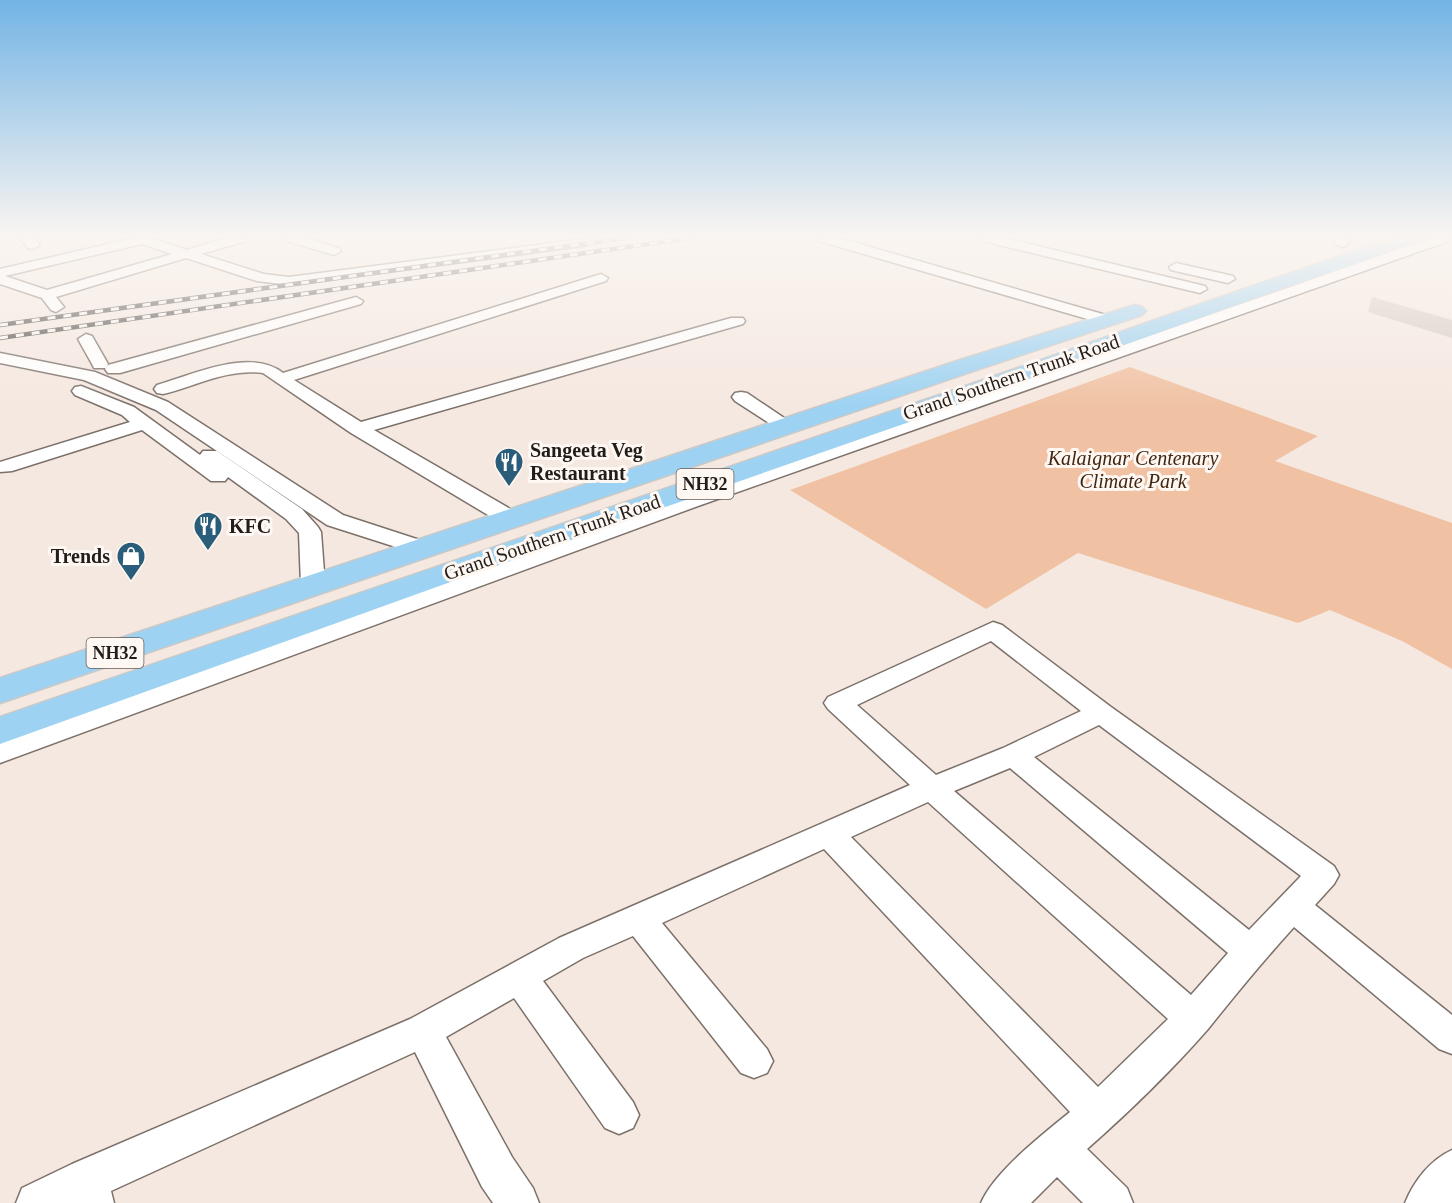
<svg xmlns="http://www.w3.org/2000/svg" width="1452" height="1203" viewBox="0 0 1452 1203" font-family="'Times New Roman',serif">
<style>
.green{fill:#f0c2a3}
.building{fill:#d8cbc3}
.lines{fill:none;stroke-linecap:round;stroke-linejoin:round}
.minor-casing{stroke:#7c716a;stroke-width:3}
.highway-casing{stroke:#cac9c8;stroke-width:3}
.minor{fill:#fff;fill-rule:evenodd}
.highway{fill:#9dd2f2;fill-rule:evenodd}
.rail-casing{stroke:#524c48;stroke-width:4.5}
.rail{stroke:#fef7f2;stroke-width:3;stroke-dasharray:8;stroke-linecap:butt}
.labels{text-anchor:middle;stroke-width:6;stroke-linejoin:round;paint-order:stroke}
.shield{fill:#fef7f2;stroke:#635e5b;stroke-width:1.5}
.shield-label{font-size:18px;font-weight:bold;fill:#211d1a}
.street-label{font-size:20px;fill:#211d1a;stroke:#fef7f2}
.poi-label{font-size:20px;font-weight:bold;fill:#211d1a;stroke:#fef7f2;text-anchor:start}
.park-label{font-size:20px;font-style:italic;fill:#412611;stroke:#fef7f2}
</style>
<rect width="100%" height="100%" fill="#f5e8e0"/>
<path class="green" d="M 1130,367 L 1318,436 L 1275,461 L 1452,523 L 1452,669 L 1402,641 L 1330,610 L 1298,623 L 1078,553 L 986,609 L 790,490 Z"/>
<path class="building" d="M 1372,297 L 1452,320 L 1452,338 L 1368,312 Z"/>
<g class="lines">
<g class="minor-casing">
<g id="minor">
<path d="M 20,238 L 34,238 L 40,245 L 33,249 L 28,248 Z"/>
<path d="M 134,238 L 151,238 L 187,250 L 226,238 L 247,238 L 246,241 L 201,254 L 264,274 L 289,277 L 591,238 L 588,245 L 583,246 L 289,285 L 257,281 L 186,258 L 56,297 L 64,307 L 56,312 L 51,310 L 42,298 L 0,284 L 0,269 ZM 142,244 L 172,254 L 47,290 L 5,276 Z"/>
<path d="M 286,238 L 306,238 L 339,248 L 341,251 L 334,255 L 287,241 Z"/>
<path d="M 818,238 L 839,238 L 1113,317 L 1115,320 L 1113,323 L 1101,323 L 819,241 Z"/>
<path d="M 981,238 L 1004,238 L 1205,286 L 1207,289 L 1200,293 L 982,241 Z"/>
<path d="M 1337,238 L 1350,238 L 1346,246 L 1341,247 L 1334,243 Z"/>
<path d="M 1431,238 L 1450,238 L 1449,241 L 698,506 L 0,763 L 0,742 L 684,498 Z"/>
<path d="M 1176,263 L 1233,276 L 1235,279 L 1228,283 L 1171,270 L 1169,267 Z"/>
<path d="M 601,274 L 608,278 L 606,281 L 294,380 L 361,422 L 731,318 L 743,318 L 745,321 L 743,324 L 374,430 L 519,514 L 522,519 L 519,524 L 511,525 L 503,524 L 351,433 L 263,373 C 228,368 196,386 163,394 L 157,393 L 154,389 L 157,385 C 192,375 251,347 283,373 Z"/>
<path d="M 356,297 L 363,301 L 361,304 L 120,373 L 108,373 L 105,369 L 108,365 Z"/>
<path d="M 86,334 L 92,336 L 108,364 L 106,368 L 94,368 L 92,364 L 78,339 Z"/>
<path d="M 0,353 L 95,372 L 168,402 L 343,515 L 432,544 L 435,549 L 432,554 L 424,556 L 327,525 L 156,410 L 84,380 L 0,363 Z"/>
<path d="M 81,386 L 134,407 L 200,455 L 203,451 L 217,451 L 302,509 L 318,527 L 321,532 L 325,585 L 321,590 L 313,592 L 305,590 L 301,585 L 299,533 L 286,519 L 228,477 L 225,481 L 211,481 L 142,430 L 12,471 L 0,472 L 0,462 L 130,422 L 122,415 L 75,395 L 72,391 L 75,387 Z"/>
<path d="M 741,392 L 747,393 L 796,426 L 794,430 L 780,430 L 735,401 L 732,397 L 735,393 Z"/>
<path d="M 993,622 L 1002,625 L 1111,707 L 1334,866 L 1339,875 L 1334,884 L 1315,905 L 1452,1015 L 1452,1054 L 1439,1049 L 1294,927 C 1264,960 1236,994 1208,1029 C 1173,1069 1127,1114 1087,1149 L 1127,1188 L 1133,1203 L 1083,1203 L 1057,1177 L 1031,1203 L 981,1203 C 994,1172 1043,1134 1070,1112 L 824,849 L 662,923 L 767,1049 L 773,1061 L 767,1073 L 754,1078 L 741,1073 L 633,936 L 583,958 L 543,981 L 633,1102 L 639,1115 L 633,1128 L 619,1134 L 605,1128 L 514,998 L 446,1037 L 512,1157 L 533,1188 L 539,1203 L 493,1203 L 482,1187 L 415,1052 L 111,1191 L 114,1203 L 16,1203 L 22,1188 L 72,1164 L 410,1019 L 559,938 L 910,785 L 828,709 L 824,703 L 828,697 ZM 991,641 L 1081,711 L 1003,748 L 936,775 L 857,705 ZM 1099,725 L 1301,876 L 1249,930 L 1034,757 ZM 1010,768 L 1228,953 L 1191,995 L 954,791 ZM 928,802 L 1168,1019 L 1098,1087 L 851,837 Z"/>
<path d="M 1452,1150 L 1452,1203 L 1405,1203 C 1414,1181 1430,1160 1452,1150 Z"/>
</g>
</g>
<g class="highway-casing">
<g id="highway">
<path d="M 1395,238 L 1423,238 L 1420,242 L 1288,286 L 938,412 L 456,580 L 0,744 L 0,717 C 306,611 612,507 919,402 C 1078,348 1236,290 1395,238 Z"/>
<path d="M 1135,305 L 1142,307 L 1146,311 L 1142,315 L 976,370 L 0,703 L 0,678 L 960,360 Z"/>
</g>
</g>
<use href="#minor" class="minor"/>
<use href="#highway" class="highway"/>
<g class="rail-casing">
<g id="rail">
<path d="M 0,325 L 625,238"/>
<path d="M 0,338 L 689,238"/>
</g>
</g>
<use href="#rail" class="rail"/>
</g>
<linearGradient id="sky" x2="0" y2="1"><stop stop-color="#73b4e5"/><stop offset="0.58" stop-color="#faf5f1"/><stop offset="1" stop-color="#faf5f1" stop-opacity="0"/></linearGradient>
<rect width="1452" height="407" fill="url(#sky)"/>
<defs>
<g id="restaurant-pin" transform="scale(1.5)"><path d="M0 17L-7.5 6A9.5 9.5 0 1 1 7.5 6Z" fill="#295d79" stroke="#fef7f2"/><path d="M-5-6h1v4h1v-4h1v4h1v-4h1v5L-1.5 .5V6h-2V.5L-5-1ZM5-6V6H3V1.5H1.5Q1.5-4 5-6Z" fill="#fff"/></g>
<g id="shop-pin" transform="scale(1.5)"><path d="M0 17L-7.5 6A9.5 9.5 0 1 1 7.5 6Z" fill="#295d79" stroke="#fef7f2"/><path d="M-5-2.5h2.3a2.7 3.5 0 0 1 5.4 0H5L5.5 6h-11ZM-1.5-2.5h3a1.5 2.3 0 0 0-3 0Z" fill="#fff"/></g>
</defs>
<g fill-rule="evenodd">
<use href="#restaurant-pin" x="509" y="462"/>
<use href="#restaurant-pin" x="208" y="526"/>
<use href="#shop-pin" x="131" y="556"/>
</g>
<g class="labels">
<g class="shield">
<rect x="676.5" y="469" width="57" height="30" rx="4.5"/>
<rect x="86.5" y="638" width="57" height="30" rx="4.5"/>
</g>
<g class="shield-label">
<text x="705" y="490">NH32</text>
<text x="115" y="659">NH32</text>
</g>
<g class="street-label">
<text transform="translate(1011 377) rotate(-19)" y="7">Grand Southern Trunk Road</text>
<text transform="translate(552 537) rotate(-19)" y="7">Grand Southern Trunk Road</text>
</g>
<g class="poi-label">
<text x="530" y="457">Sangeeta Veg<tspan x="530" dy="23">Restaurant</tspan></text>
<text x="229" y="533">KFC</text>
<text x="110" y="563" text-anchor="end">Trends</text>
</g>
<g class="park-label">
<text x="1133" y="465">Kalaignar Centenary<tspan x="1133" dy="23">Climate Park</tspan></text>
</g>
</g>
</svg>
